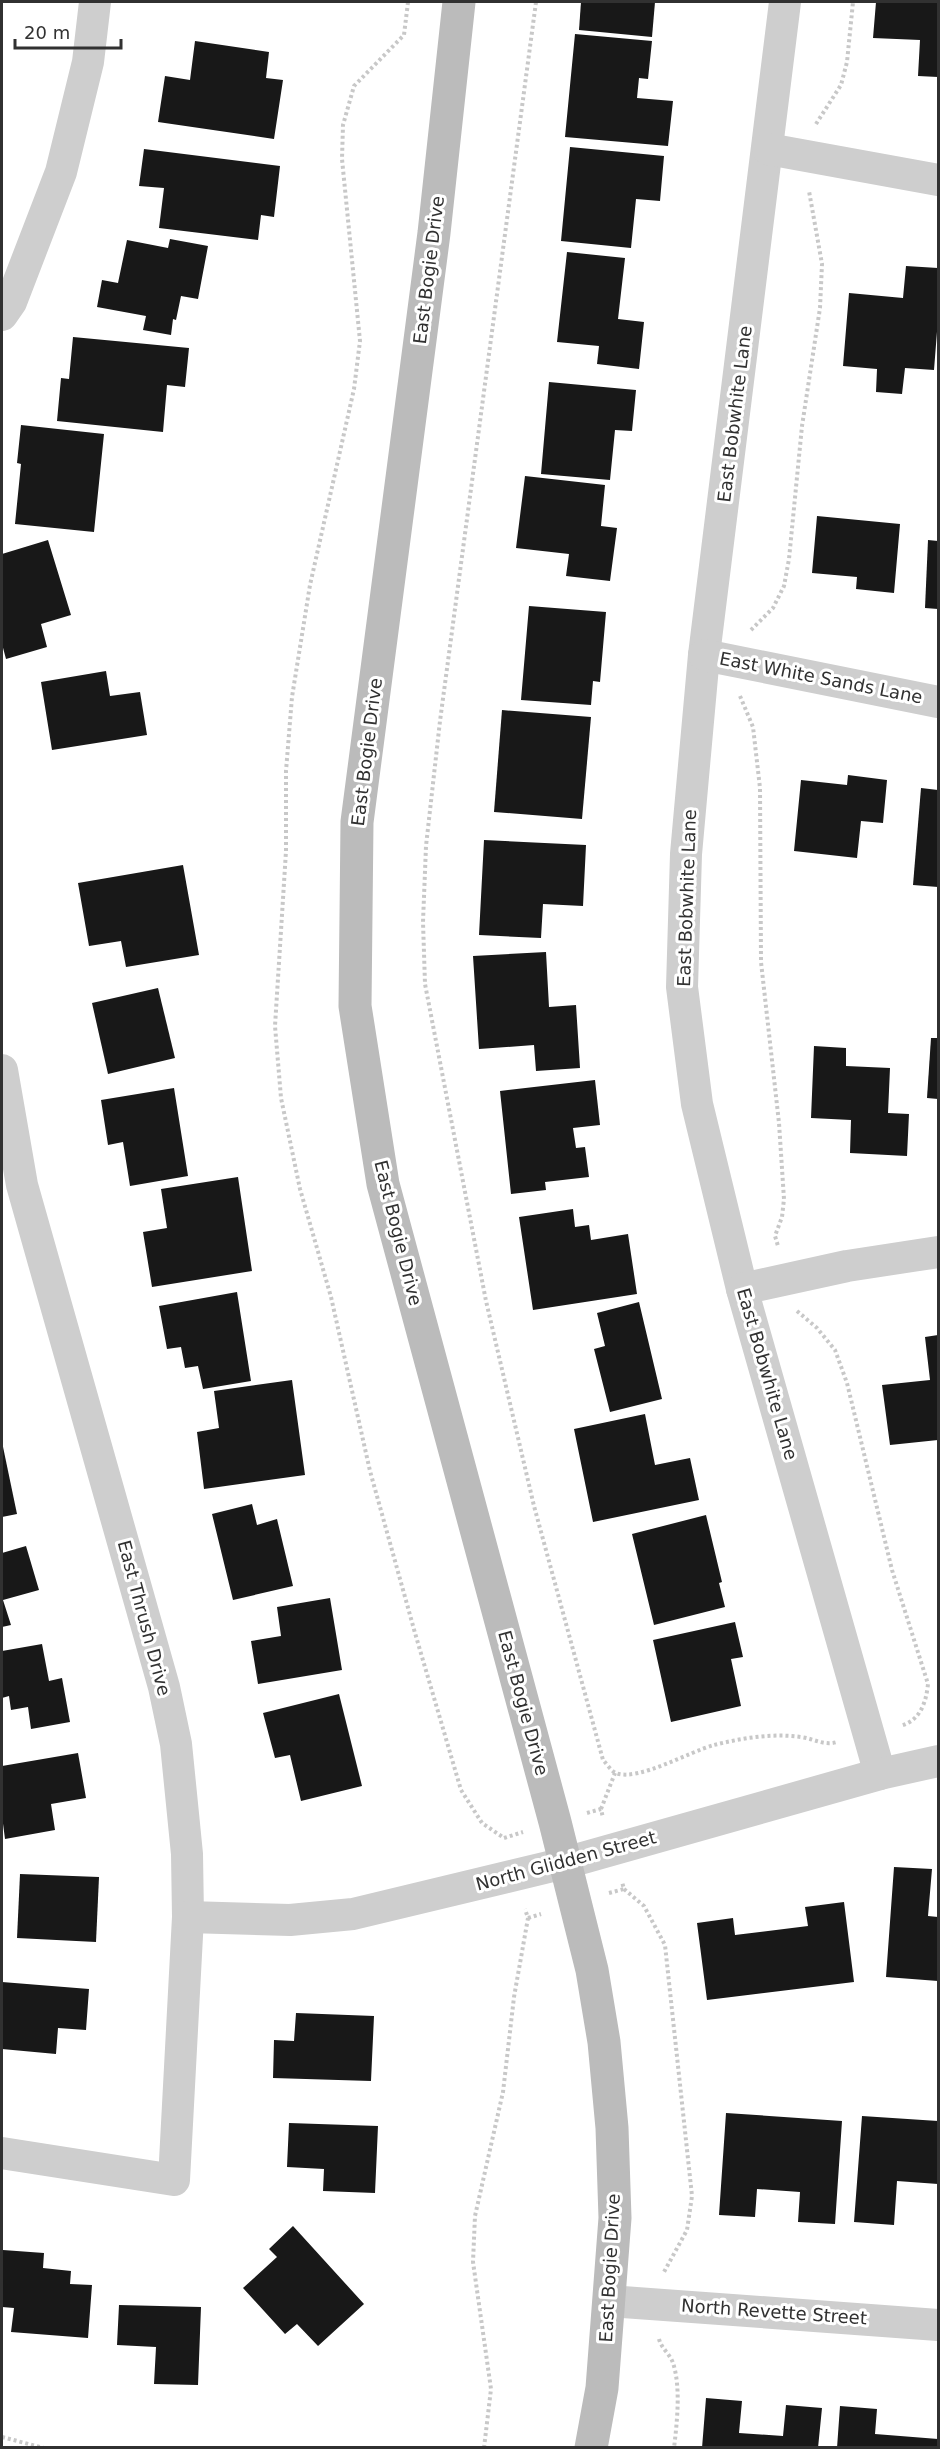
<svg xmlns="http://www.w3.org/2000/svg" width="940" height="2449" viewBox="0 0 940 2449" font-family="'DejaVu Sans',sans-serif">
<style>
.building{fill:#181818}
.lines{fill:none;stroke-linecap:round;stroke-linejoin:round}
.path{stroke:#c8c8c8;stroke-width:4;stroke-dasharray:3 3;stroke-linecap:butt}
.street{stroke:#cecece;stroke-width:32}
.secondary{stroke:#bbb;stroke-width:33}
.labels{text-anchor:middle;stroke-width:6;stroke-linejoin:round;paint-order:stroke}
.street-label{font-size:18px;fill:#313131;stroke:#fff}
</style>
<rect width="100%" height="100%" fill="#fff"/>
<g class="building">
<path d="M 581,2 L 655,2 L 652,37 L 579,30 Z"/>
<path d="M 876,2 L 938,2 L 938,77 L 918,76 L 920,40 L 873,38 Z"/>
<path d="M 575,34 L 652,41 L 648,79 L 639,78 L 637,98 L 673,101 L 668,146 L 565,137 Z"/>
<path d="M 195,41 L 269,52 L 266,78 L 283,80 L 274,139 L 158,122 L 165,76 L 190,80 Z"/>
<path d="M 570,147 L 664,156 L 660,201 L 636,199 L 631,248 L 561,241 Z"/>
<path d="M 144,149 L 280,166 L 274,217 L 261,215 L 258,240 L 159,228 L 164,188 L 139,186 Z"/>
<path d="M 170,239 L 208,246 L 198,299 L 181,296 L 176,320 L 173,319 L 171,335 L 143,330 L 146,316 L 97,307 L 102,280 L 118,283 L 127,240 L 168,248 Z"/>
<path d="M 567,252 L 625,258 L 618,319 L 644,322 L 639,369 L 597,364 L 599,346 L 557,342 Z"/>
<path d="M 906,266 L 938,268 L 938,319 L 934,370 L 905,368 L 902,394 L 876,392 L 877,369 L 843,366 L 849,293 L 903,298 Z"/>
<path d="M 73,337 L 189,348 L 185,387 L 167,385 L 163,432 L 57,421 L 61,378 L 69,379 Z"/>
<path d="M 549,382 L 636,390 L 632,431 L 615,430 L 610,480 L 541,474 Z"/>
<path d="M 21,425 L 104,434 L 94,532 L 15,524 L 21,464 L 17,463 Z"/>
<path d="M 525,476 L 605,485 L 601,526 L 617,528 L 610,581 L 566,576 L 569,554 L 516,548 Z"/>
<path d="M 817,516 L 900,524 L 894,593 L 856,589 L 857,577 L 812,573 Z"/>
<path d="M 48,540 L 71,615 L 41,624 L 47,647 L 6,659 L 2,644 L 2,554 Z"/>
<path d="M 928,540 L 938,541 L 938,609 L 925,608 Z"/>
<path d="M 529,606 L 606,612 L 600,682 L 593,681 L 591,705 L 521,700 Z"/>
<path d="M 106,671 L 110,696 L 140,692 L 147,735 L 52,750 L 41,682 Z"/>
<path d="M 502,710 L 591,717 L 582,819 L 494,812 Z"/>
<path d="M 848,775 L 887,780 L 883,823 L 861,821 L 857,858 L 794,851 L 801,780 L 847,785 Z"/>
<path d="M 921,788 L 938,790 L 938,887 L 913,885 Z"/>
<path d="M 484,840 L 586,845 L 583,906 L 543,904 L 541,938 L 479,935 Z"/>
<path d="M 183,865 L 199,955 L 126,967 L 121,941 L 89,946 L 78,883 Z"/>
<path d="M 546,952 L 549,1007 L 576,1005 L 580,1068 L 536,1071 L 534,1045 L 479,1049 L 473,956 Z"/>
<path d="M 158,988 L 175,1058 L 108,1074 L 92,1003 Z"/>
<path d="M 931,1038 L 938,1038 L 938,1099 L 927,1098 Z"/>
<path d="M 814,1046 L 846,1048 L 846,1066 L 890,1068 L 888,1113 L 909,1114 L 907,1156 L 850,1153 L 851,1120 L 811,1118 Z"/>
<path d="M 595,1080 L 600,1125 L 573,1128 L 576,1148 L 585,1147 L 589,1177 L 545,1182 L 546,1190 L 511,1194 L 500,1091 Z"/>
<path d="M 174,1088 L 188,1176 L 130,1186 L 123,1142 L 108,1145 L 101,1100 Z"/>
<path d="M 238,1177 L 252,1271 L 152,1287 L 143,1232 L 167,1228 L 161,1189 Z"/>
<path d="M 573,1209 L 575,1227 L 589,1225 L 591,1240 L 628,1234 L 637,1294 L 533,1310 L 519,1217 Z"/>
<path d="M 237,1292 L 251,1381 L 203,1389 L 198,1366 L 185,1368 L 181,1347 L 167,1349 L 159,1306 Z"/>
<path d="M 639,1302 L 662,1399 L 610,1412 L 594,1349 L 605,1346 L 597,1313 Z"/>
<path d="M 938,1335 L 938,1440 L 890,1445 L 882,1385 L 930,1380 L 925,1337 Z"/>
<path d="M 292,1380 L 305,1475 L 204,1489 L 197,1432 L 219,1428 L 214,1391 Z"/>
<path d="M 645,1414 L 655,1465 L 690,1458 L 699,1500 L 593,1522 L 574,1429 Z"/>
<path d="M 2,1442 L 17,1514 L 2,1517 Z"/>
<path d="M 252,1504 L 257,1525 L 277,1519 L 293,1586 L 233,1600 L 212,1514 Z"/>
<path d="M 706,1515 L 722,1582 L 719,1583 L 725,1607 L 654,1625 L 632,1534 Z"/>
<path d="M 26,1546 L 39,1590 L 3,1600 L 11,1625 L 2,1627 L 2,1553 Z"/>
<path d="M 330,1598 L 342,1670 L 258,1684 L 251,1641 L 281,1636 L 277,1607 Z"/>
<path d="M 735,1622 L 743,1657 L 731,1659 L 741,1706 L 671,1722 L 653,1640 Z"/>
<path d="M 42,1644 L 49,1681 L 62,1678 L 70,1722 L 31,1729 L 28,1707 L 11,1710 L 9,1696 L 2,1698 L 2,1651 Z"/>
<path d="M 339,1694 L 362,1786 L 301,1801 L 290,1755 L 275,1758 L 263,1713 Z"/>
<path d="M 78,1753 L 86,1798 L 51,1804 L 55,1830 L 5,1839 L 2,1816 L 2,1766 Z"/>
<path d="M 894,1867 L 932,1869 L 928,1916 L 938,1917 L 938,1981 L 886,1977 Z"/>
<path d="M 20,1874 L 99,1877 L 96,1942 L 17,1938 Z"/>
<path d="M 844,1902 L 854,1982 L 707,2000 L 697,1923 L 733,1918 L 735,1935 L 808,1926 L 805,1907 Z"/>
<path d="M 2,1982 L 89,1989 L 86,2030 L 58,2028 L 56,2054 L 2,2049 Z"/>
<path d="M 296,2013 L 374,2016 L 371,2081 L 273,2078 L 274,2040 L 294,2041 Z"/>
<path d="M 726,2113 L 842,2121 L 835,2224 L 798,2222 L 800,2192 L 757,2189 L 755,2217 L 719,2215 Z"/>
<path d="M 862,2116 L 938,2121 L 938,2184 L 897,2181 L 894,2225 L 854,2222 Z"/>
<path d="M 289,2123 L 378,2126 L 375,2193 L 323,2191 L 324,2169 L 287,2167 Z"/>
<path d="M 293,2226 L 364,2304 L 318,2346 L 297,2324 L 285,2334 L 243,2288 L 277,2257 L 269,2249 Z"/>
<path d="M 3,2250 L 44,2253 L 43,2268 L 71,2271 L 70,2284 L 92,2285 L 88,2338 L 11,2332 L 14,2308 L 2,2307 Z"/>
<path d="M 119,2305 L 201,2307 L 198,2385 L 154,2384 L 156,2347 L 117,2345 Z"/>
<path d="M 706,2398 L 742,2401 L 739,2433 L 783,2436 L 786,2405 L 822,2408 L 818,2448 L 702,2448 Z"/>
<path d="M 840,2406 L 877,2409 L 875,2434 L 938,2439 L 938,2448 L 837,2448 Z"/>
</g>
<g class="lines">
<g class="path">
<path d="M 408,2 L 404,35 L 354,86 L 343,125 L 342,159 L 360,341 L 354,389 L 310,585 L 292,697 L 286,771 L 286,851 L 275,1026 L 281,1098 L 300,1189 L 331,1297 L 370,1471 L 415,1633 L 461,1790 L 482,1823 L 504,1838"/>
<path d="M 536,2 L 440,721 L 426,846 L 423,922 L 425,984 L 486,1301 L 534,1506 L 603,1760 C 607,1764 611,1771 616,1773 C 637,1782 691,1751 714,1745 C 742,1738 772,1733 801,1737 C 815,1739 824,1746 837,1742"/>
<path d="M 816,124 L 841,85 L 847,62 L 853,2"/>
<path d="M 751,630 L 773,608 L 784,586 L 789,559 L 802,426 L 820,308 L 822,264 L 809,191"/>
<path d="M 740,696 L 753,727 L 760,788 L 761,962 L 779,1123 L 784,1199 L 782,1217 L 775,1236 L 778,1246"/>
<path d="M 797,1311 L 817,1328 L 835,1350 L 847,1383 L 892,1570 L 928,1684 C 926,1703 920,1721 900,1726"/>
<path d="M 601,1809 L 615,1773"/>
<path d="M 587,1813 L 601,1809 L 603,1818"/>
<path d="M 504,1838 L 523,1832"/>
<path d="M 624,1889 L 644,1906 L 665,1945 L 692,2196 L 687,2230 L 664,2272"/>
<path d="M 609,1893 L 624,1889 L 622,1882"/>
<path d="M 528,1918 L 541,1914"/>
<path d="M 659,2339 C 661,2348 670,2354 673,2363 C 681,2387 677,2423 674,2448"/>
<path d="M 2,2437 L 44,2448"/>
<path d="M 484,2448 L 491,2389 L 473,2262 L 475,2216 L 503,2092 L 514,1997 L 528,1918 L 525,1909"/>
</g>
<g class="street">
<path d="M 785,2 L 704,655 L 686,854 L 682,987 L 697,1104 L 742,1289 L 880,1774"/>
<path d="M 768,149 L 938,180"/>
<path d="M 2,315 L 11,302 L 61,172 L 88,62 L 95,2"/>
<path d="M 704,655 L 938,702"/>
<path d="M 2,1070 L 22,1185 L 164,1687 L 176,1744 L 187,1854 L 188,1917 L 174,2180 L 2,2153"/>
<path d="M 742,1289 L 847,1266 L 938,1252"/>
<path d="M 188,1917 L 290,1920 L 353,1914 L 565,1863 L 880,1774 L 938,1761"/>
<path d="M 609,2301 L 938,2325"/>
</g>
<path class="secondary" d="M 459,2 L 434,233 L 357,822 L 355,1006 L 383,1184 L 555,1822 L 592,1970 L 604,2042 L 612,2128 L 615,2218 L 602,2388 L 591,2448"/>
</g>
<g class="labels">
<g class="street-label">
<text transform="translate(429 270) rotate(-83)" y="6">East Bogie Drive</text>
<text transform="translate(735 414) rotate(-83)" y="6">East Bobwhite Lane</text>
<text transform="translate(821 678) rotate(11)" y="6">East White Sands Lane</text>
<text transform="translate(367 752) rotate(-83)" y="6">East Bogie Drive</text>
<text transform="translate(687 898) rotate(-88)" y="6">East Bobwhite Lane</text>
<text transform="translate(398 1233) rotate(76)" y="6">East Bogie Drive</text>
<text transform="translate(767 1374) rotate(74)" y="6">East Bobwhite Lane</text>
<text transform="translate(144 1618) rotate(75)" y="6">East Thrush Drive</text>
<text transform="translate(523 1703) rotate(75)" y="6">East Bogie Drive</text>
<text transform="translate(566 1861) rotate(-15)" y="6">North Glidden Street</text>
<text transform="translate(610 2268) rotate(-87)" y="6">East Bogie Drive</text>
<text transform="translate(774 2312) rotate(4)" y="6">North Revette Street</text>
</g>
</g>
<rect width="940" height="2449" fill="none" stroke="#313131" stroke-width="6"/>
<path d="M15 39v9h106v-9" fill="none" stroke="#313131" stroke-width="3"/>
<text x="24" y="39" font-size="18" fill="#313131" stroke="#ffffff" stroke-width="4.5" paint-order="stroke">20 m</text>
</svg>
